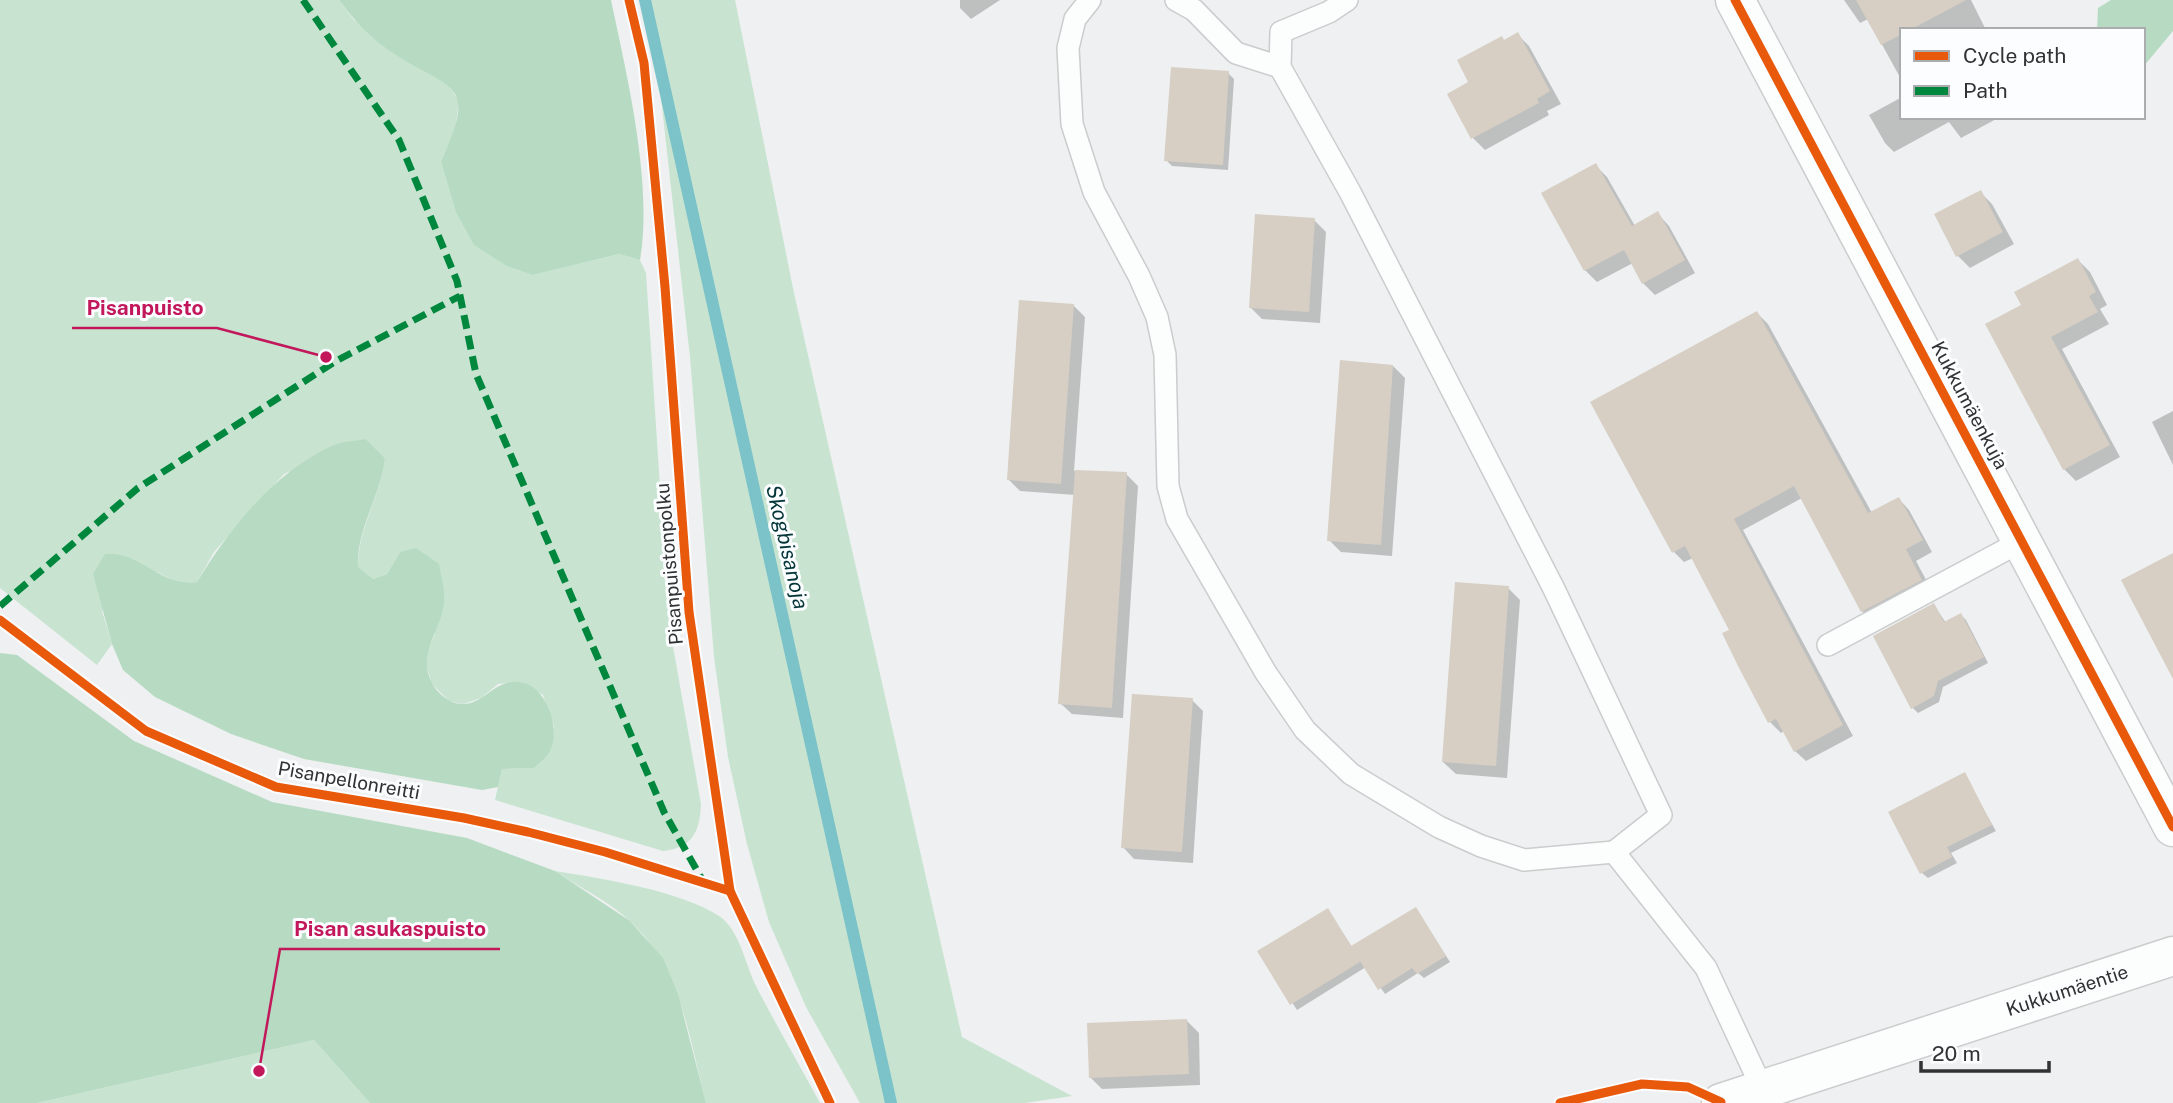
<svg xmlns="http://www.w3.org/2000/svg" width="2173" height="1103" viewBox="0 0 2173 1103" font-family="'Public Sans',sans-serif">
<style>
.green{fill:#c8e4d1}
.forest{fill:#b6dbc2}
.shadow{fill:#0003}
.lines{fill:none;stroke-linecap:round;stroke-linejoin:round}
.stream{stroke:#7bc3c8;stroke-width:12}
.building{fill:#d7cec4}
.lane-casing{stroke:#cbcccd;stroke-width:24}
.street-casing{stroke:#cbcccd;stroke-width:41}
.lane{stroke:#fcfdfd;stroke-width:21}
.street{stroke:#fcfdfd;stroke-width:38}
.quiet{stroke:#00873e;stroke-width:7;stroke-dasharray:14 7;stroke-linecap:butt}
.cycleway-casing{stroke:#fbfdff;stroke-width:13}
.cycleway{stroke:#e8590c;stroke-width:9}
.labels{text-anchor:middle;stroke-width:6;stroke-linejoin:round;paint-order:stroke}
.street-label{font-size:19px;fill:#313233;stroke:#fbfdff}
.water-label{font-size:21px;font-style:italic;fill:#043639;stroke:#fbfdff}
.leader{fill:none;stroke:#c2185b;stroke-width:2.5}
.callout-dot{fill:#c2185b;stroke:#fbfdff;stroke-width:2.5}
.callout-label{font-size:21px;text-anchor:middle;font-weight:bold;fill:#c2185b;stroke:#fbfdff;stroke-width:6;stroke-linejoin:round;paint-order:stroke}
</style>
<rect width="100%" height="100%" fill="#eef0f1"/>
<g class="green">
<path d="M 0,0 L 339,0 L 354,20 L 448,83 L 459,102 L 455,131 L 441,161 L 533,275 L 619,254 L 640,260 L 646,273 L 669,624 L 701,804 C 700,832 692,848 663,851 L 495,800 L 502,769 L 534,768 L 554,726 L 543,695 L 522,682 L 498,684 L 481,698 L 463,704 L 449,701 L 432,684 L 424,658 L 435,634 L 400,552 L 387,574 L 373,579 L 358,568 C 357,529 381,496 385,458 L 366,439 L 284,474 L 214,552 L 197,582 L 181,584 L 157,572 L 102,611 L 112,644 L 97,665 L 0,588 Z"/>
<path d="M 650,0 L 735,0 L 794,293 L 962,1037 L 1072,1096 L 1025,1103 L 860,1103 L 806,1007 L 769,922 L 747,844 L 728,757 L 714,657 L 690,357 Z"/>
<path d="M 555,871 C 599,878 682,891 719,916 C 740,930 745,964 756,986 C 776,1025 799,1064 820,1103 L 706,1103 C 689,1038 682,970 631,922 C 610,902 579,887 555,871 Z"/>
<path d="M 314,1040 L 370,1103 L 37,1103 Z"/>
</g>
<g class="forest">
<path d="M 339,0 L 611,0 C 627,77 653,182 640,260 L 619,254 L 533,275 L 507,266 L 474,245 L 456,212 L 441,161 C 479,80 451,91 393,53 C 372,40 354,20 339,0 Z"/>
<path d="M 2111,0 L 2173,0 L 2173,31 L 2143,67 L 2143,30 L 2097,30 L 2098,8 Z"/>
<path d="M 366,439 L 385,458 C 381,496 356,529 358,567 L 373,579 L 387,574 L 400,552 L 416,548 L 439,564 C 441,575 445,590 444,601 C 442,631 416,653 432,683 C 437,693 450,704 462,704 C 484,705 494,679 520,682 C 547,685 562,731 549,753 C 546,758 539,763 534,768 L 502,769 L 498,787 L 482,790 L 304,759 L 231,734 L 155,697 L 123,670 L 112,644 L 93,574 L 105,554 C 139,550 162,588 197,582 C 230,528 275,471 334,445 C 343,441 356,441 366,439 Z"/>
<path d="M 0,653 L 17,655 L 134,741 L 272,802 L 467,838 L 555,871 L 630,921 L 663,958 L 678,994 L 706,1103 L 370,1103 L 314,1040 L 37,1103 L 0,1103 Z"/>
</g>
<g class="shadow">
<path d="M 960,0 L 1000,0 L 971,19 L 960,8 Z"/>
<path d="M 1844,0 L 1971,0 L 1986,30 L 1902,30 L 1902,81 L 1868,19 L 1860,23 Z"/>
<path d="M 1517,34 L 1529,46 L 1561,104 L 1547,111 L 1549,115 L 1485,150 L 1473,138 L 1449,95 L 1471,83 L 1505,41 Z"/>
<path d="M 1228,73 L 1234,79 L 1228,170 L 1172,166 L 1166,160 Z"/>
<path d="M 1902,97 L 1902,117 L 2000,117 L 1961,138 L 1949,122 L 1894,152 L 1885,143 L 1869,115 Z"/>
<path d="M 1595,165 L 1607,177 L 1635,226 L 1658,214 L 1669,226 L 1695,273 L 1655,295 L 1643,283 L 1633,263 L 1597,282 L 1585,270 L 1544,193 Z"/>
<path d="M 1980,192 L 1992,204 L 2014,244 L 1970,268 L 1958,256 L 1937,215 Z"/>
<path d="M 1314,220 L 1326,232 L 1320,323 L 1262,319 L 1250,307 Z"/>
<path d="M 2078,260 L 2090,272 L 2107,305 L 2100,309 L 2109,324 L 2062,349 L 2120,457 L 2076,481 L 2064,469 L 2024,306 Z"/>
<path d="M 1073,305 L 1085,317 L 1074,471 L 1126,474 L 1138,486 L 1123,718 L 1072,714 L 1060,703 L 1075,495 L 1020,491 L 1008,479 Z"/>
<path d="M 1757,313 L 1768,324 L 1872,513 L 1899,499 L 1909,510 L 1932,552 L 1916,561 L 1932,591 L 1873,622 L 1862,611 L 1802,498 L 1743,530 L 1853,736 L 1806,761 L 1795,751 L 1784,731 L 1781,733 L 1770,722 L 1731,630 L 1693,558 L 1684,562 L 1674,552 Z"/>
<path d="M 1393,366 L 1405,378 L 1392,556 L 1341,552 L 1329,540 Z"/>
<path d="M 2173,411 L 2173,465 L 2152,422 Z"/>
<path d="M 1508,588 L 1520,600 L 1507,778 L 1456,774 L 1443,762 Z"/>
<path d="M 1934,605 L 1946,623 L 1961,615 L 1966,620 L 1988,663 L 1943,687 L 1939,702 L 1918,713 L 1913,708 Z"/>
<path d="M 1192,700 L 1203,711 L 1193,863 L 1134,859 L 1123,847 Z"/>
<path d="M 1964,775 L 1996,831 L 1951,853 L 1957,863 L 1928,878 L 1922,873 Z"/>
<path d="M 1416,909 L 1450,962 L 1424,978 L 1418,973 L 1385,994 L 1366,967 L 1297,1010 L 1260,952 L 1328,910 L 1352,947 Z"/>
<path d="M 1187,1021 L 1199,1033 L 1200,1085 L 1102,1089 L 1090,1077 Z"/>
</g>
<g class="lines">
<path class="stream" d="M 645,0 L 891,1103"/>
</g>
<g class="building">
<path d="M 1856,0 L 1966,0 L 1910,30 L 1902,30 L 1902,34 L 1881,45 Z"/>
<path d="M 1518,32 L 1550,91 L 1537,99 L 1539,103 L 1471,139 L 1447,94 L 1468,82 L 1457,60 L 1502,36 L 1504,40 Z"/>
<path d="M 1171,67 L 1229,71 L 1223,165 L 1164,161 Z"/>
<path d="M 1596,163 L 1632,226 L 1658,211 L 1685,260 L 1642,284 L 1624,250 L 1584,271 L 1541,193 Z"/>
<path d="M 1981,190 L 2003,232 L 1956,257 L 1934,214 Z"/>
<path d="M 1255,214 L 1315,218 L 1309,312 L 1249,308 Z"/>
<path d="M 2078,258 L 2096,292 L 2089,296 L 2098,312 L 2051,337 L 2110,445 L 2063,470 L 1985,324 L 2021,305 L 2014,292 Z"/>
<path d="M 1019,300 L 1074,304 L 1061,484 L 1007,480 Z"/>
<path d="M 1757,311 L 1868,513 L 1899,497 L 1923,540 L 1906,549 L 1922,580 L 1861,612 L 1794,486 L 1734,519 L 1843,725 L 1794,752 L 1776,719 L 1768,723 L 1738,666 L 1722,633 L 1729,630 L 1685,546 L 1672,553 L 1590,402 Z"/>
<path d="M 1340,360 L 1393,365 L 1381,545 L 1327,541 Z"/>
<path d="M 1075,470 L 1127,472 L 1112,708 L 1058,704 Z"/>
<path d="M 2173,553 L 2173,679 L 2121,580 Z"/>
<path d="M 1455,582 L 1509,586 L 1496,766 L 1442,762 Z"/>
<path d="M 1934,603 L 1944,622 L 1961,613 L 1984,657 L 1938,681 L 1934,696 L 1911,709 L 1873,636 Z"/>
<path d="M 1132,694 L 1193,698 L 1182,852 L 1121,848 Z"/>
<path d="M 1965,772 L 1992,825 L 1947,847 L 1952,857 L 1920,874 L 1888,812 Z"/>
<path d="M 1416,907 L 1446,956 L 1417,974 L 1412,968 L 1378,990 L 1358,958 L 1360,962 L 1290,1005 L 1257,951 L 1328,908 L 1351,946 Z"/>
<path d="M 1187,1019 L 1189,1074 L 1089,1078 L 1087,1023 Z"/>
</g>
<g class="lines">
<g class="lane-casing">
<g id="lane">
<path d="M 1090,0 L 1075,19 L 1068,48 L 1072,124 L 1094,192 L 1139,276 L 1157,317 L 1165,355 L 1168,486 L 1177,519 L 1266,673 L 1305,730 L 1351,774 L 1439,827 L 1481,846 L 1524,860 L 1614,852 L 1706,968 L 1762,1088"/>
<path d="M 1176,0 L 1194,10 L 1236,53 L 1280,67"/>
<path d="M 1347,0 L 1329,12 L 1281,32 L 1280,67 L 1350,192 L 1554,589 L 1661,815 L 1614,852"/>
<path d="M 1828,645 L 2022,541"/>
</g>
</g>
<g class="street-casing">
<g id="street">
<path d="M 1735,0 L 2173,827"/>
<path d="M 1721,1103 L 2173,956"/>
</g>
</g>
<use href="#lane" class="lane"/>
<use href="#street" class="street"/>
<g class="quiet">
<path d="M 303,0 L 399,140 L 457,281 L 476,374 L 664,812 L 704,883"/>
<path d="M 0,606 L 138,488 L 336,361 L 460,296"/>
</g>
<g class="cycleway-casing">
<g id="cycleway">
<path d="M 629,0 L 644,63 L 665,287 L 689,612 L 730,891 L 830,1103"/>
<path d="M 1735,0 L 2173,827"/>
<path d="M 0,620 L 146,731 L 276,787 L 464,818 L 528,832 L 605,852 L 730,891"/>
<path d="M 1560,1103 L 1642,1084 L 1688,1087 L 1721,1102"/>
</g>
</g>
<use href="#cycleway" class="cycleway"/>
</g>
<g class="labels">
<g class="street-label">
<text transform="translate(1970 405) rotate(62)" y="7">Kukkumäenkuja</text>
<text transform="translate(669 564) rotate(-95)" y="7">Pisanpuistonpolku</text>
<text transform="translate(349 780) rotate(10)" y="7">Pisanpellonreitti</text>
<text transform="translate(2067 990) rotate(-18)" y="7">Kukkumäentie</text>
</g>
<g class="water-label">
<text transform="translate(787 547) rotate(77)" y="7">Skogbisanoja</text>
</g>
</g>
<path class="leader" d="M326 357L217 328H72M259 1071L280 949H500"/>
<g class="callout-dot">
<circle cx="326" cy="357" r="7"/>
<circle cx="259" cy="1071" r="7"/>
</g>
<g class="callout-label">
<text x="145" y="315">Pisanpuisto</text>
<text x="390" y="936">Pisan asukaspuisto</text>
</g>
<rect x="1900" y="28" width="245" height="91" fill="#fbfdff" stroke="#aaacad" stroke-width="2"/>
<rect x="1914" y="51" width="35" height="10" fill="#e8590c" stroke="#aaacad" stroke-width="2"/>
<text x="1963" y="63" font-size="21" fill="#313233">Cycle path</text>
<rect x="1914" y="86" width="35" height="10" fill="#00873e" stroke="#aaacad" stroke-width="2"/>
<text x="1963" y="98" font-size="21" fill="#313233">Path</text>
<path d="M1921 1061v10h128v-10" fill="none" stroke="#313233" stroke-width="3.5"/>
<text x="1932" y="1061" font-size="21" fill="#313233" stroke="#fbfdff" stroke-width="5" paint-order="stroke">20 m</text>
</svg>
